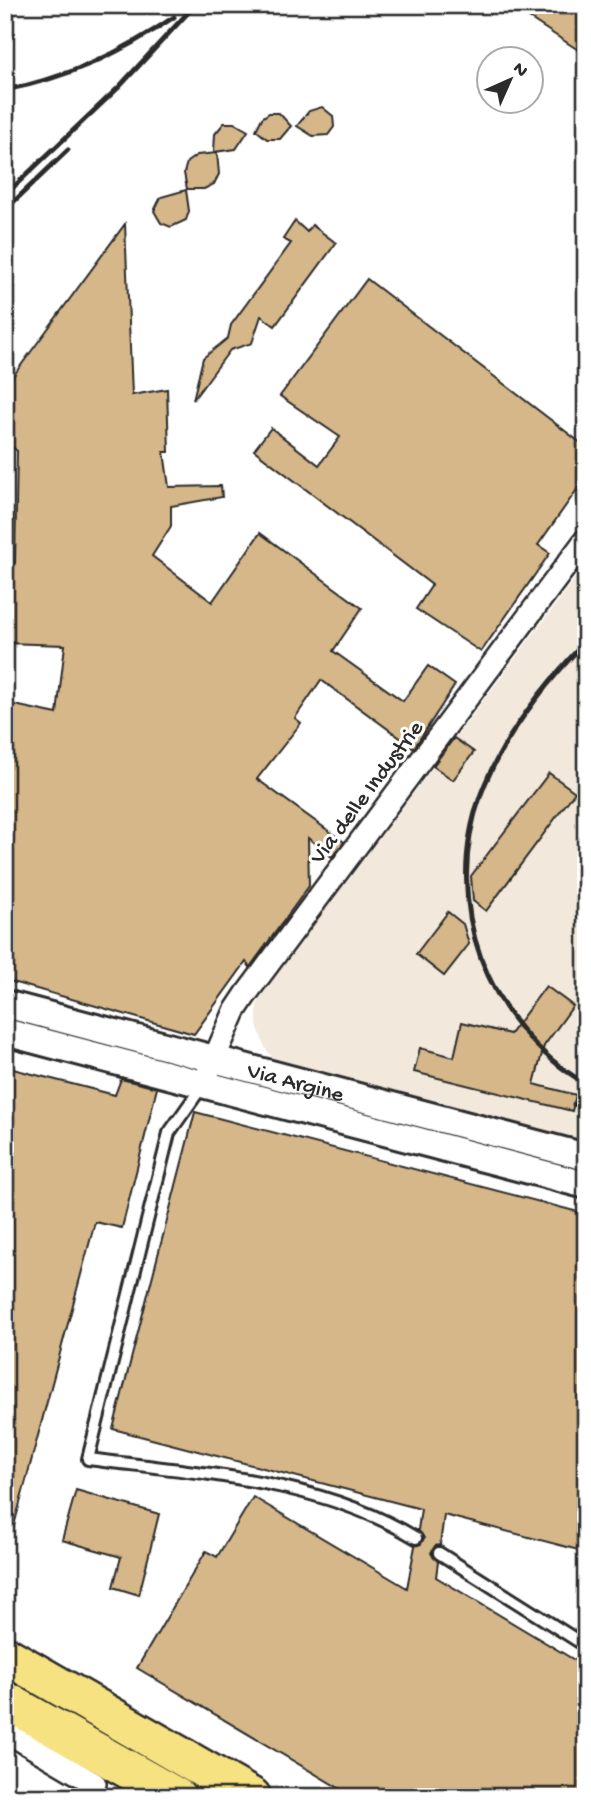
<svg xmlns="http://www.w3.org/2000/svg" width="591" height="1802" viewBox="0 0 591 1802" font-family="'Gochi Hand',sans-serif">
<style>
.built{fill:#f2e9dc}
.building{fill:#d5b789;stroke:#2b2b2b;stroke-width:2}
.lines{fill:none;stroke-linecap:round;stroke-linejoin:round}
.service-casing{stroke:#2b2b2b;stroke-width:16}
.minor-casing{stroke:#2b2b2b;stroke-width:26}
.tertiary-casing{stroke:#2b2b2b;stroke-width:32}
.motorway-casing{stroke:#2b2b2b;stroke-width:42}
.service{stroke:#fff;stroke-width:10}
.minor{stroke:#fff;stroke-width:21}
.tertiary{stroke:#fff;stroke-width:26}
.motorway{stroke:#f7e281;stroke-width:37}
.rail{stroke:#2b2b2b;stroke-width:5}
.labels{text-anchor:middle;stroke-width:6;stroke-linejoin:round;paint-order:stroke}
.street-label{font-size:23px;fill:#2b2b2b;stroke:#fff}
</style>
<rect width="100%" height="100%" fill="#fff"/>
<filter id="ink" filterUnits="userSpaceOnUse"><feTurbulence type="fractalNoise" baseFrequency=".0143" numOctaves="2"/><feDisplacementMap in="SourceGraphic" scale="14" xChannelSelector="R" yChannelSelector="G"/><feConvolveMatrix kernelMatrix="1 2 1 2 8 2 1 2 1" color-interpolation-filters="sRGB"/></filter>
<g filter="url(#ink)">
<path class="built" d="M 586,564 L 586,1146 L 276,1062 L 266,1050 L 257,1025 L 257,1004 L 265,990 Z"/>
<g class="building">
<path d="M 509,5 L 570,5 L 586,16 L 586,55 Z"/>
<path d="M 322,107 L 333,116 L 334,127 L 328,135 L 313,136 L 297,126 L 309,111 Z"/>
<path d="M 269,113 L 279,113 L 291,126 L 280,139 L 267,139 L 256,130 L 262,118 Z"/>
<path d="M 224,123 L 234,123 L 248,131 L 236,149 L 214,152 L 215,134 Z"/>
<path d="M 217,153 L 219,174 L 214,184 L 204,189 L 187,189 L 184,173 L 187,162 L 197,155 Z"/>
<path d="M 186,190 L 189,211 L 186,220 L 171,227 L 161,223 L 154,211 L 161,197 Z"/>
<path d="M 295,221 L 307,232 L 312,225 L 336,243 L 275,326 L 261,316 L 252,343 L 230,350 L 193,400 L 203,358 L 228,338 L 231,325 L 291,243 L 283,239 Z"/>
<path d="M 125,224 L 132,395 L 167,389 L 169,452 L 164,452 L 169,487 L 221,486 L 222,497 L 171,506 L 171,526 L 152,556 L 212,602 L 260,533 L 362,608 L 333,651 L 403,701 L 428,666 L 455,685 L 414,748 L 321,680 L 295,718 L 301,723 L 257,779 L 344,842 L 332,857 L 308,838 L 309,886 L 250,967 L 246,962 L 194,1034 L 5,980 L 5,703 L 57,714 L 65,645 L 5,643 L 5,562 L 15,563 L 17,451 L 5,441 L 5,387 Z"/>
<path d="M 367,279 L 586,447 L 586,477 L 538,545 L 550,553 L 481,652 L 416,609 L 432,585 L 254,450 L 271,428 L 319,465 L 340,437 L 280,396 Z"/>
<path d="M 454,738 L 474,752 L 453,780 L 433,766 Z"/>
<path d="M 549,773 L 575,792 L 486,911 L 473,901 L 471,876 Z"/>
<path d="M 448,912 L 463,924 L 469,944 L 444,976 L 416,954 Z"/>
<path d="M 546,986 L 573,1006 L 544,1046 L 534,1084 L 576,1095 L 572,1111 L 414,1072 L 420,1048 L 454,1057 L 462,1022 L 510,1034 Z"/>
<path d="M 5,1067 L 115,1095 L 121,1079 L 157,1088 L 122,1228 L 95,1222 L 12,1533 L 5,1533 Z"/>
<path d="M 195,1112 L 586,1214 L 586,1552 L 444,1515 L 440,1545 L 435,1546 L 431,1553 L 438,1562 L 436,1577 L 586,1667 L 586,1797 L 354,1797 L 137,1668 L 206,1551 L 217,1557 L 253,1497 L 407,1588 L 415,1546 L 421,1544 L 424,1538 L 418,1530 L 421,1509 L 113,1429 Z"/>
<path d="M 76,1490 L 159,1514 L 139,1595 L 113,1587 L 121,1557 L 62,1540 Z"/>
</g>
<g class="lines">
<g class="service-casing">
<g id="service">
<path d="M 203,1085 L 169,1133 L 88,1459 C 198,1473 319,1479 416,1538"/>
<path d="M 439,1553 L 586,1646"/>
</g>
</g>
<g class="minor-casing">
<g id="minor">
<path d="M 208,1073 L 235,1011 L 247,993 L 586,539"/>
<path d="M 5,1731 L 95,1784"/>
</g>
</g>
<g class="tertiary-casing">
<g id="tertiary">
<path id="s1" d="M 5,1004 L 586,1157"/>
<path d="M 5,1032 L 586,1185"/>
</g>
</g>
<g class="motorway-casing">
<g id="motorway">
<path d="M 5,1655 L 252,1797"/>
<path d="M 5,1700 L 177,1797"/>
</g>
</g>
<use href="#service" class="service"/>
<use href="#minor" class="minor"/>
<use href="#tertiary" class="tertiary"/>
<use href="#motorway" class="motorway"/>
<g class="rail">
<path d="M 5,90 C 68,78 121,53 174,17"/>
<path d="M 5,195 L 119,87 L 195,5"/>
<path d="M 5,210 L 68,150"/>
<path d="M 586,641 C 545,684 502,738 481,794 C 441,904 486,1025 586,1084"/>
<path d="M 574,1104 L 586,1107"/>
</g>
</g>
</g>
<g class="labels">
<g class="street-label">
<text transform="translate(365 791) rotate(-53)" y="8">Via delle Industrie</text>
<text dy="8" stroke="none"><textPath href="#s1" startOffset="301">Via Argine</textPath></text>
</g>
</g>
<rect width="591" height="1802" fill="none" stroke="#fff" stroke-width="28"/>
<rect x="14" y="14" width="563" height="1774" fill="none" stroke="#2b2b2b" stroke-width="2.5" filter="url(#ink)"/>
<g transform="translate(510 80) rotate(45)"><circle r="33" fill="#ffffff" stroke="#aaaaaa" stroke-width="2"/>
<path d="M0-5L12 26L0 18L-12 26Z" fill="#2b2b2b"/>
<text y="-10" font-size="19" font-weight="bold" text-anchor="middle" fill="#2b2b2b">N</text>
</g>
</svg>
